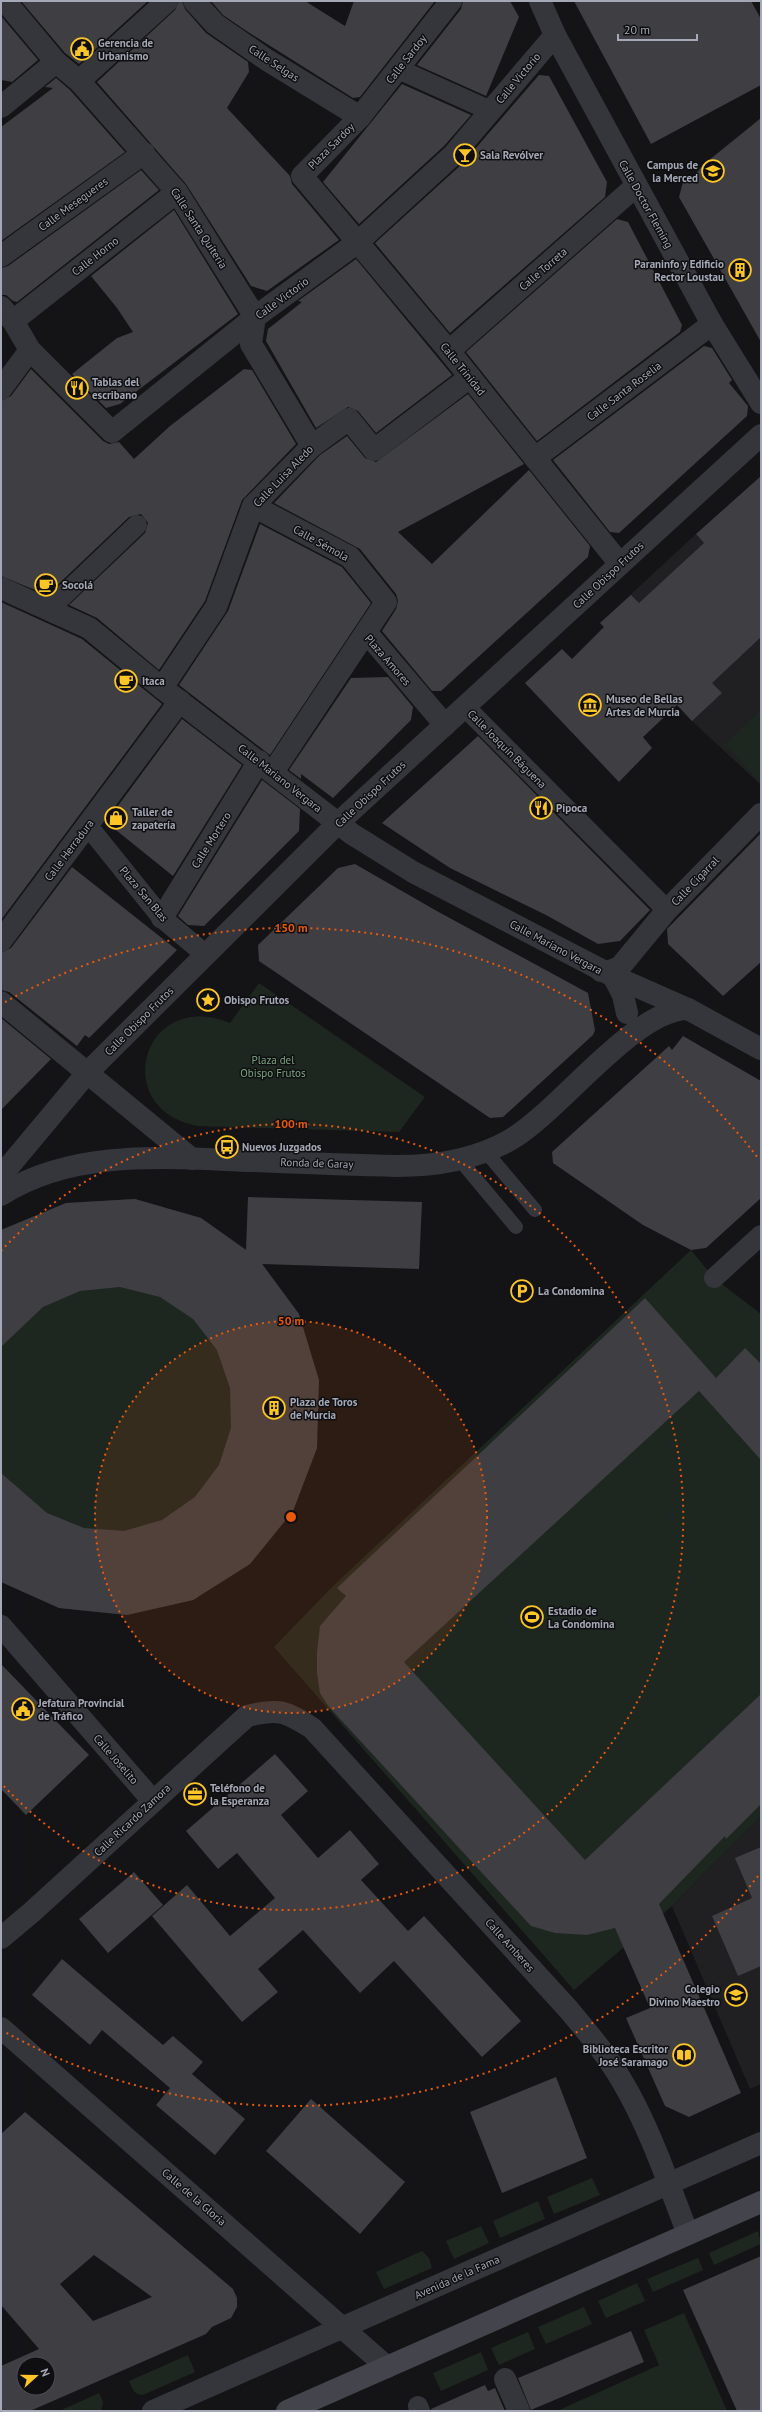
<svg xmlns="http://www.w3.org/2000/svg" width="762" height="2412" viewBox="0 0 762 2412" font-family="'PT Sans',sans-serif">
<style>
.built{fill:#202023}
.green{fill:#1e2620}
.building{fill:#3e3e43;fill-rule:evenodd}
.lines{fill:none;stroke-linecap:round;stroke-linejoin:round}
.service{stroke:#35363c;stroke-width:14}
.pedestrian{stroke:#35363c;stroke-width:20}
.minor{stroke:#35363c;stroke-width:22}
.secondary{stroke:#43444c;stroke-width:22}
.ring{fill:none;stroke:#e8590c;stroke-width:2;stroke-dasharray:2 4}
.labels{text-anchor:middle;stroke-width:3;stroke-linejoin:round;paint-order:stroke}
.poi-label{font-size:11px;font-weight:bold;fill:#a5a9b7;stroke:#0f0f11;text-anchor:start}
.street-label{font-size:11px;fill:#a5a9b7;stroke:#0f0f11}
.park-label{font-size:11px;fill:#7ba481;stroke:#0f0f11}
.centre{fill:#e8590c;stroke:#0f0f11;stroke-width:2}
.ring-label{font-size:12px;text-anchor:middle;font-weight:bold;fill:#e8590c;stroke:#0f0f11;stroke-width:3;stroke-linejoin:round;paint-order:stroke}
</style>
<rect width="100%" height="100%" fill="#141416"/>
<g class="built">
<path d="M 696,534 L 761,608 L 761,785 L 692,721 L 600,623 Z"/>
<path d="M 761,1816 L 761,2084 L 750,2089 L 672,1906 Z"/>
</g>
<g class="green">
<path d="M 761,710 L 761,783 L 725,745 Z"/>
<path d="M 259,983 L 425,1097 L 399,1132 L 198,1126 C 109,1111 141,987 230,1023 Z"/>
<path d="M 135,1199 L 201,1218 L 258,1258 L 299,1314 L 317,1448 L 293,1511 L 250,1564 L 193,1600 L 127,1615 L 59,1608 L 1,1582 L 1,1230 L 66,1203 Z"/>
<path d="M 691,1250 L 714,1278 L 761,1314 L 761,1816 L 672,1906 L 574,1990 L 274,1647 L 332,1587 Z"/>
<path d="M 592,2178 L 600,2195 L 554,2214 L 547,2197 Z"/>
<path d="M 538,2201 L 545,2219 L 500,2238 L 493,2221 Z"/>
<path d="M 481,2226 L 489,2243 L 454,2259 L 446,2241 Z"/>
<path d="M 758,2231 L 761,2244 L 714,2265 L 709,2253 Z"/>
<path d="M 422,2251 L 429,2258 L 432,2268 L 384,2289 L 376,2272 Z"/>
<path d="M 698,2258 L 703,2270 L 653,2292 L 647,2279 Z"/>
<path d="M 637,2283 L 645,2301 L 606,2318 L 598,2301 Z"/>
<path d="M 584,2307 L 592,2324 L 546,2344 L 538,2327 Z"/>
<path d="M 684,2313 L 727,2411 L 557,2411 L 659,2365 L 644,2330 Z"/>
<path d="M 528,2332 L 535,2349 L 499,2365 L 491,2348 Z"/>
<path d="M 481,2352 L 488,2370 L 441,2391 L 433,2373 Z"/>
<path d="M 188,2355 L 195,2372 L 143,2395 C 134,2395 132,2388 129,2381 Z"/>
<path d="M 99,2393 L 103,2402 L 101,2411 L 59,2411 Z"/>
</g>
<g class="building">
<path d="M 21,1 L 148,1 L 79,64 L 65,53 Z"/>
<path d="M 179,1 L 182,1 L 185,9 L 206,33 L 248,62 L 249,72 L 227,108 L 290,176 L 292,184 L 339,240 L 267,291 L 251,286 L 186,184 L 97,82 L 175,10 Z"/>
<path d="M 211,1 L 305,1 L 345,26 L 354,1 L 435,1 L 360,97 L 353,98 L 245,30 L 223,15 Z"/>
<path d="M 463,1 L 510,1 L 519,17 L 486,96 L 417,65 L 461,9 Z"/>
<path d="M 574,1 L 751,1 L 761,19 L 761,85 L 651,144 Z"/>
<path d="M 1,16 L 38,60 L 12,82 L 1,80 Z"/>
<path d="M 539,75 L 549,76 L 607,182 L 605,197 L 450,333 L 375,243 L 462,164 Z"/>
<path d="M 56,78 L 70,90 L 125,152 L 1,241 L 1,127 L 53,88 L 45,87 Z"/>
<path d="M 402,84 L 471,115 L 444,146 L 359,224 L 323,182 Z"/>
<path d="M 761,118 L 761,342 L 679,197 L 683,182 L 694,176 L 703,165 Z"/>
<path d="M 141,170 L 159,190 L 17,302 L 13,301 L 6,295 L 1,295 L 1,268 L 8,266 Z"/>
<path d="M 174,210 L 238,314 L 120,404 L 106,408 L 72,374 L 117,338 L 133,332 L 117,308 L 91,276 Z"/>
<path d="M 617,219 L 628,222 L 682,325 L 680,332 L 537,441 L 466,352 Z"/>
<path d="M 356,259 L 452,375 L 376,433 L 358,411 L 348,407 L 316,428 L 266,341 L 268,329 L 302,302 L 298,301 Z"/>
<path d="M 704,346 L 712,348 L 732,380 L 729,383 L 748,406 L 747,416 L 619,533 L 610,532 L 553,460 Z"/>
<path d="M 31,369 L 103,441 L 109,444 L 119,442 L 134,459 L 170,426 L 244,369 L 252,370 L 296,444 L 242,500 L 205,601 L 159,670 L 97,618 L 69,605 L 145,533 L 148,523 L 141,514 L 129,517 L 47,595 L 1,576 L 1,401 L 11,396 Z"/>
<path d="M 468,394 L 524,464 L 398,532 L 432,564 L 529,470 L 590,546 L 588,557 L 441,691 L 432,691 L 382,631 L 396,609 L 398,601 L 396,594 L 360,549 L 274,503 L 320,455 L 347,436 L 365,458 L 376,462 Z"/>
<path d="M 761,476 L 761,637 L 712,683 L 722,693 L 692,721 L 677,705 L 643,737 L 652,748 L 619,782 L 525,683 L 562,649 L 572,659 L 604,627 L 600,623 L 631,595 L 639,603 L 704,543 L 696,534 Z"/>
<path d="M 260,524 L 342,567 L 371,603 L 270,755 L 179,685 L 228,611 Z"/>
<path d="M 1,602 L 82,639 L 162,704 L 1,920 Z"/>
<path d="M 388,677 L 413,707 L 411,720 L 333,798 L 301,774 L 301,779 L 289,770 L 351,678 Z"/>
<path d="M 182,719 L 242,765 L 173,876 L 106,822 Z"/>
<path d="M 478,736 L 650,910 L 620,941 L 598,944 L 546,915 L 450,868 L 382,823 Z"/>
<path d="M 262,780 L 300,809 L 299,831 L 204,926 L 188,925 L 178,916 Z"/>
<path d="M 761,833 L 761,962 L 723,996 L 668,944 L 667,929 Z"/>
<path d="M 355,864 L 435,910 L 588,993 L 595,1030 L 593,1035 L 503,1117 L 490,1118 L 259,961 L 258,945 L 338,868 Z"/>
<path d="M 72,867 L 177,950 L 89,1038 L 85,1035 L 77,1046 L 9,992 L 1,990 L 1,953 L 11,948 Z"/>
<path d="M 1,1018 L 51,1059 L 1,1110 Z"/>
<path d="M 683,1036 L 761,1081 L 761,1198 L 706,1248 L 691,1250 L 643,1225 L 553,1163 L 552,1152 L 669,1046 L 672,1050 Z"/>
<path d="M 248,1197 L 422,1202 L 419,1269 L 262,1264 L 299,1314 L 319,1380 L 317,1448 L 293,1511 L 250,1564 L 193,1600 L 127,1615 L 59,1608 L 1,1582 L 1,1473 L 47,1513 L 84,1528 L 124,1531 L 162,1520 L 195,1497 L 219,1465 L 231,1428 L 230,1388 L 217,1350 L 193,1319 L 160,1297 L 120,1287 L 80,1291 L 43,1307 L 1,1347 L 1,1230 L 66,1203 L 135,1199 L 201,1218 L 246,1250 Z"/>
<path d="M 645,1298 L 716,1378 L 745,1348 L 761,1364 L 761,1460 L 699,1391 L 404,1662 L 585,1860 L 761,1694 L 761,1804 L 726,1839 L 725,1836 L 659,1904 L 741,2093 L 689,2117 L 665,2106 L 626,2018 L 650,2008 L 615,1928 L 587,1935 L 555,1933 L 531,1926 L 329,1707 L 320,1693 L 317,1673 L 317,1652 L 320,1626 L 346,1596 L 337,1588 Z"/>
<path d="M 1,1664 L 89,1755 L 26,1815 L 1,1789 Z"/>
<path d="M 275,1754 L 308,1791 L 281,1815 L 318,1858 L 350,1830 L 379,1864 L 361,1880 L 408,1931 L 424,1916 L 521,2021 L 482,2057 L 394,1961 L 360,1993 L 303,1930 L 258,1969 L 278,1992 L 242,2022 L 152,1916 L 187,1885 L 230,1936 L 275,1898 L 237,1853 L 218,1869 L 186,1831 Z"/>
<path d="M 761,1847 L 761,1966 L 738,1976 L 712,1916 L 752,1898 L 735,1858 Z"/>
<path d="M 134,1872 L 163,1905 L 108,1953 L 79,1919 Z"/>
<path d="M 62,1959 L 163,2045 L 173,2036 L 203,2062 L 192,2074 L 245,2119 L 215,2155 L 156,2105 L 170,2088 L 102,2030 L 90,2045 L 32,1995 Z"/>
<path d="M 556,2077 L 587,2158 L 502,2193 L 470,2112 Z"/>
<path d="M 311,2099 L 405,2182 L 360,2234 L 266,2151 Z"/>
<path d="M 25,2112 L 233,2289 L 237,2298 L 237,2307 L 231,2318 L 212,2327 L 206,2334 L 30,2411 L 1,2411 L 1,2366 L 39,2349 L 1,2305 L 1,2134 ZM 94,2255 L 152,2297 L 93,2321 L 60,2284 ZM 24,2364 L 48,2364 L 48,2388 L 24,2388 Z"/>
<path d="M 761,2256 L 761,2411 L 737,2411 L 683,2290 Z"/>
<path d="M 631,2331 L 644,2362 L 531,2410 L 518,2378 Z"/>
<path d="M 485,2385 L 488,2391 L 495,2388 L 505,2411 L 431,2411 L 431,2409 Z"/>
</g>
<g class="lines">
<g class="service">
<path d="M 486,1152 L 535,1210"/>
<path d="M 460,1160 L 516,1227"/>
</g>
<g class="pedestrian">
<path d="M 398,69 L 491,111"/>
<path d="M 48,610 L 137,525"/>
<path d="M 465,707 L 667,910"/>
<path d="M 88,826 L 162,918 L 206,955"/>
<path d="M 714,1278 L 761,1235"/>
<path d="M 418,2406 L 420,2411"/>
</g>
<g class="minor">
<path d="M 5,1 L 56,62 L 79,81 L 177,192 L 255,317 L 251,344 L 312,446"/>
<path d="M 194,1 L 215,24 L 267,60 L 360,117"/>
<path d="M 451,1 L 360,117 L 302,176 L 449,351 L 620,564"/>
<path d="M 540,1 L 555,35 L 712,324 L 761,403"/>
<path d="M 79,81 L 167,1"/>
<path d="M 1,107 L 56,62"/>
<path d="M 1,256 L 144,153"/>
<path d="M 1,307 L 13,321 L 30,350 L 112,432 L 255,317 L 358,242 L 453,155 L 555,35"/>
<path d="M 13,321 L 177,192"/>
<path d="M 449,351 L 636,186"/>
<path d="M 1,389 L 30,350"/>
<path d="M 535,458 L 712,324"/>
<path d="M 253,506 L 350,557 L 386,602 L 366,632"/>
<path d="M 1,588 L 89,628 L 162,688 L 352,834 L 413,872 L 613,976 L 623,995 L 627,1013"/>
<path d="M 162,688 L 216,607 L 253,506 L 312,446 L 349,419 L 374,450 L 470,377"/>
<path d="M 273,772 L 366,632 L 445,725"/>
<path d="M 162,918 L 259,761"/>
<path d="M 1,941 L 180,701"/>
<path d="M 601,971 L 610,971 L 620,967 L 667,910 L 761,814"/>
<path d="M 613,976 L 688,1009 L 761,1049"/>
<path d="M 1,1002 L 192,1159"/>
<path d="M 1,1176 L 87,1073 L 338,823 L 761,435"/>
<path d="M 1,1195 C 75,1148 168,1158 252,1161 C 300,1163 349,1165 397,1166 C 437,1166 475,1160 510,1140 C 559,1112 634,1009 688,1009"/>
<path d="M 1,1626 L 153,1801"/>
<path d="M 1,1938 L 32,1912 L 247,1716 C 279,1708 285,1711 312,1728 L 569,2010 C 588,2033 607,2055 622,2081 C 650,2128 668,2183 688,2234"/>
<path d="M 1,2028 L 387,2367"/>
<path d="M 505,2379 L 519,2411"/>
<path d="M 153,2411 L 761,2143"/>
</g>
<path class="secondary" d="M 287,2411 L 761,2202"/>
</g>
<circle cx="291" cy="1517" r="196" fill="#e8590c" fill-opacity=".12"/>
<g class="ring">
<circle cx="291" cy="1517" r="196"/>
<path d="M1 1251A393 393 0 1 1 1 1783"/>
<path d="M758 1876A589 589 0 0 1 5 2032M5 1002A589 589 0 0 1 758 1158"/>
</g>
<defs>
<g id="civic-ring" transform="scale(1.15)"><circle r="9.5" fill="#0f0f11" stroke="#fdc626" stroke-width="1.5"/><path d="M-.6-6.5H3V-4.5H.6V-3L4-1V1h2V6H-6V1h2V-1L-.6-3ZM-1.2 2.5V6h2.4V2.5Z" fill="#fdc626"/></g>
<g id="bar-ring" transform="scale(1.15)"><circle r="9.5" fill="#0f0f11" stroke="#fdc626" stroke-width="1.5"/><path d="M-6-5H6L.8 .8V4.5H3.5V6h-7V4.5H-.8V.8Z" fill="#fdc626"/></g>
<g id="university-ring" transform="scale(1.15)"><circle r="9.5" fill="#0f0f11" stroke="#fdc626" stroke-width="1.5"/><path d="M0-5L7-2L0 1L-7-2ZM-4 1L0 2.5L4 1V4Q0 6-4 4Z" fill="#fdc626"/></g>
<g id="building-ring" transform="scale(1.15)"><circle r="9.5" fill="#0f0f11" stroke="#fdc626" stroke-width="1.5"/><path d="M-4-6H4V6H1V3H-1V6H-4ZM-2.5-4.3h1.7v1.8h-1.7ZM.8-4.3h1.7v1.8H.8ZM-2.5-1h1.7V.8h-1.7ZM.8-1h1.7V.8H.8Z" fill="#fdc626"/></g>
<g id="restaurant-ring" transform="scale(1.15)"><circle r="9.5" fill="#0f0f11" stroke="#fdc626" stroke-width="1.5"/><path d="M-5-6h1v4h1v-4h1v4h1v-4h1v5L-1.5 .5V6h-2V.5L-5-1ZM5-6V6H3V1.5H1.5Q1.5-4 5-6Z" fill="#fdc626"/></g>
<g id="cafe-ring" transform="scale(1.15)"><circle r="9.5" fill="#0f0f11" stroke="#fdc626" stroke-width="1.5"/><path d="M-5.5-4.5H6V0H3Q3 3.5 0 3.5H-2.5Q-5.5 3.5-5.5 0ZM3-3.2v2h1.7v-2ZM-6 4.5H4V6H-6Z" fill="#fdc626"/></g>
<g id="museum-ring" transform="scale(1.15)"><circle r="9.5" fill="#0f0f11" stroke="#fdc626" stroke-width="1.5"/><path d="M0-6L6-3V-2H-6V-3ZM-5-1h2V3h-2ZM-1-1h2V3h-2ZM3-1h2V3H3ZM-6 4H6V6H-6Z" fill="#fdc626"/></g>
<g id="shop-ring" transform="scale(1.15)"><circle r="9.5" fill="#0f0f11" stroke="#fdc626" stroke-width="1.5"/><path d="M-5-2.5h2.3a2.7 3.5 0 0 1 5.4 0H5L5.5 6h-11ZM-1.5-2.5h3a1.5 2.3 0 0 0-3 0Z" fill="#fdc626"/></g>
<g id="sight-ring" transform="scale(1.15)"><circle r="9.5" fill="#0f0f11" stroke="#fdc626" stroke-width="1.5"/><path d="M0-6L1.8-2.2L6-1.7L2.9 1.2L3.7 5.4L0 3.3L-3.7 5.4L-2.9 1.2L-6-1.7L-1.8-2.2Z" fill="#fdc626"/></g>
<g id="bus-ring" transform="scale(1.15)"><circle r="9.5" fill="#0f0f11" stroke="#fdc626" stroke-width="1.5"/><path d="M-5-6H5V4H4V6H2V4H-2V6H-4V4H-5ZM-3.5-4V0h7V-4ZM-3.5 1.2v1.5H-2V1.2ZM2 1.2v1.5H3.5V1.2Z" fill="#fdc626"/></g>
<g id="parking-ring" transform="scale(1.15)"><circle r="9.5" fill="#0f0f11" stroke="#fdc626" stroke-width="1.5"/><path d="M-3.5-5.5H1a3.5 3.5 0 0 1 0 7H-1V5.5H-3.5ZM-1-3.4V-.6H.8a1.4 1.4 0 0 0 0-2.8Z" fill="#fdc626"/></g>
<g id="stadium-ring" transform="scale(1.15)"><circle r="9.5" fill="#0f0f11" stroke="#fdc626" stroke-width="1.5"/><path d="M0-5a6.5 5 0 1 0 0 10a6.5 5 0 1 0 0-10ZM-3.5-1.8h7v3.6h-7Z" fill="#fdc626"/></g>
<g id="office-ring" transform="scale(1.15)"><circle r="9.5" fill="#0f0f11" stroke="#fdc626" stroke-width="1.5"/><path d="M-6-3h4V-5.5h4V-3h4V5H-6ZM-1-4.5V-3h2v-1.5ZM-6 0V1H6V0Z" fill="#fdc626"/></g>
<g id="school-ring" transform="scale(1.15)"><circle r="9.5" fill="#0f0f11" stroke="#fdc626" stroke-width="1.5"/><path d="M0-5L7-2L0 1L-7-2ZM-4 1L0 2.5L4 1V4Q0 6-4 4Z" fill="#fdc626"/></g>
<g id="library-ring" transform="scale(1.15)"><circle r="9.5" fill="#0f0f11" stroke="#fdc626" stroke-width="1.5"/><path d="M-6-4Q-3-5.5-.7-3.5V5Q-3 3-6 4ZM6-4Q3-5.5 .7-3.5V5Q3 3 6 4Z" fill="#fdc626"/></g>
</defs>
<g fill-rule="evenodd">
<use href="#civic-ring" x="82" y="49"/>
<use href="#bar-ring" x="465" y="155"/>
<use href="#university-ring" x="713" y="171"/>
<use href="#building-ring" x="740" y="270"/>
<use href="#restaurant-ring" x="77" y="388"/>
<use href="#cafe-ring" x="46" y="585"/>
<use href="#cafe-ring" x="126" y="681"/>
<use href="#museum-ring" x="590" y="705"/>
<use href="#restaurant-ring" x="541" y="808"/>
<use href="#shop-ring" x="116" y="818"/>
<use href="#sight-ring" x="208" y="1000"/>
<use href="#bus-ring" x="227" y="1147"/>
<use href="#parking-ring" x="522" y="1291"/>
<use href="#building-ring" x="274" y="1408"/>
<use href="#stadium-ring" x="532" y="1617"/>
<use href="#civic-ring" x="23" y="1709"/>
<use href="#office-ring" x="195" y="1794"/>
<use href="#school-ring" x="736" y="1995"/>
<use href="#library-ring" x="684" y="2055"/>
</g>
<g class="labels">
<g class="poi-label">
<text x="98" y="47">Gerencia de<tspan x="98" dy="13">Urbanismo</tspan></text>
<text x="480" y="159">Sala Revólver</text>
<text x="698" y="169" text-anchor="end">Campus de<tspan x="698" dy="13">la Merced</tspan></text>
<text x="724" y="268" text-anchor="end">Paraninfo y Edificio<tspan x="724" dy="13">Rector Loustau</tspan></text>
<text x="92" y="386">Tablas del<tspan x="92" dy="13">escribano</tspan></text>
<text x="62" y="589">Socolá</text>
<text x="142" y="685">Itaca</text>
<text x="606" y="703">Museo de Bellas<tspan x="606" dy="13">Artes de Murcia</tspan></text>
<text x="556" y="812">Pipoca</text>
<text x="132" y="816">Taller de<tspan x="132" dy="13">zapatería</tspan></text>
<text x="224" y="1004">Obispo Frutos</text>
<text x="242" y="1151">Nuevos Juzgados</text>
<text x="538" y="1295">La Condomina</text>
<text x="290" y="1406">Plaza de Toros<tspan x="290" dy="13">de Murcia</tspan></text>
<text x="548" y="1615">Estadio de<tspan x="548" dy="13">La Condomina</tspan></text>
<text x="38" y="1707">Jefatura Provincial<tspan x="38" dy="13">de Tráfico</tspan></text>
<text x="210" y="1792">Teléfono de<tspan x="210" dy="13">la Esperanza</tspan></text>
<text x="720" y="1993" text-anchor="end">Colegio<tspan x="720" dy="13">Divino Maestro</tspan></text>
<text x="668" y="2053" text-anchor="end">Biblioteca Escritor<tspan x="668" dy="13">José Saramago</tspan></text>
</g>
<g class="street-label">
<text transform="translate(406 59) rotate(-52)" y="4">Calle Sardoy</text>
<text transform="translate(274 63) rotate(33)" y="4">Calle Selgas</text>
<text transform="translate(518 78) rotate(-50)" y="4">Calle Victorio</text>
<text transform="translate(331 146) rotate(-45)" y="4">Plaza Sardoy</text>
<text transform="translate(73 204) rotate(-36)" y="4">Calle Mesegueres</text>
<text transform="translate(646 204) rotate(61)" y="4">Calle Doctor Fleming</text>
<text transform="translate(199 228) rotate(57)" y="4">Calle Santa Quiteria</text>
<text transform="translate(95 256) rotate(-38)" y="4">Calle Horno</text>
<text transform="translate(543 269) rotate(-41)" y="4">Calle Torreta</text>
<text transform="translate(282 298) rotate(-36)" y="4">Calle Victorio</text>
<text transform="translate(463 369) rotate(51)" y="4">Calle Trinidad</text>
<text transform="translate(624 391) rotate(-37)" y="4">Calle Santa Roselia</text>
<text transform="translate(283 476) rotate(-46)" y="4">Calle Luisa Aledo</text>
<text transform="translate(321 543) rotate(29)" y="4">Calle Sémola</text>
<text transform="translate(608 575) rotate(-43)" y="4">Calle Obispo Frutos</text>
<text transform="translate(388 660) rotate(49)" y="4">Plaza Amores</text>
<text transform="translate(507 749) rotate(45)" y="4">Calle Joaquín Báguena</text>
<text transform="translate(280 778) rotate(38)" y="4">Calle Mariano Vergara</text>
<text transform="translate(370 794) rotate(-43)" y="4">Calle Obispo Frutos</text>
<text transform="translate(211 840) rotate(-58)" y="4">Calle Mortero</text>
<text transform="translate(69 850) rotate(-53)" y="4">Calle Herradura</text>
<text transform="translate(695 881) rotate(-46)" y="4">Calle Cigarral</text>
<text transform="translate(144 894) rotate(50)" y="4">Plaza San Blas</text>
<text transform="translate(556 947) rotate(28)" y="4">Calle Mariano Vergara</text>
<text transform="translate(139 1021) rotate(-45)" y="4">Calle Obispo Frutos</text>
<text transform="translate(317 1163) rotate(2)" y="4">Ronda de Garay</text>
<text transform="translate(116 1759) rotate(49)" y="4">Calle Joselito</text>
<text transform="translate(132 1820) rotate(-43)" y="4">Calle Ricardo Zamora</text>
<text transform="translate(510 1945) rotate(48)" y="4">Calle Amberes</text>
<text transform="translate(194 2197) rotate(41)" y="4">Calle de la Gloria</text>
<text transform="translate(457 2277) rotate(-24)" y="4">Avenida de la Fama</text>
</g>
<g class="park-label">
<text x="273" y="1064">Plaza del<tspan x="273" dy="13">Obispo Frutos</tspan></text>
</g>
</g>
<circle cx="291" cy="1517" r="6" class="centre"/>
<g class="ring-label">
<text x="291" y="932">150 m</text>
<text x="291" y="1128">100 m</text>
<text x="291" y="1325">50 m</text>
</g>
<rect width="762" height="2412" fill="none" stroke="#a5a9b7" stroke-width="4"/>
<g transform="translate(36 2376) rotate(69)"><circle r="19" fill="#0f0f11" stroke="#4b4d53"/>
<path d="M0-3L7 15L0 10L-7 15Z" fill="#fdc626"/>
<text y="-6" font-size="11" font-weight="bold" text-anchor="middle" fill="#a5a9b7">N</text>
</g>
<path d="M618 34v6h79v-6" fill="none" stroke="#a5a9b7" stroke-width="2"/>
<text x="624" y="34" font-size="12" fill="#a5a9b7" stroke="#0f0f11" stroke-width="3" paint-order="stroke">20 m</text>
</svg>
